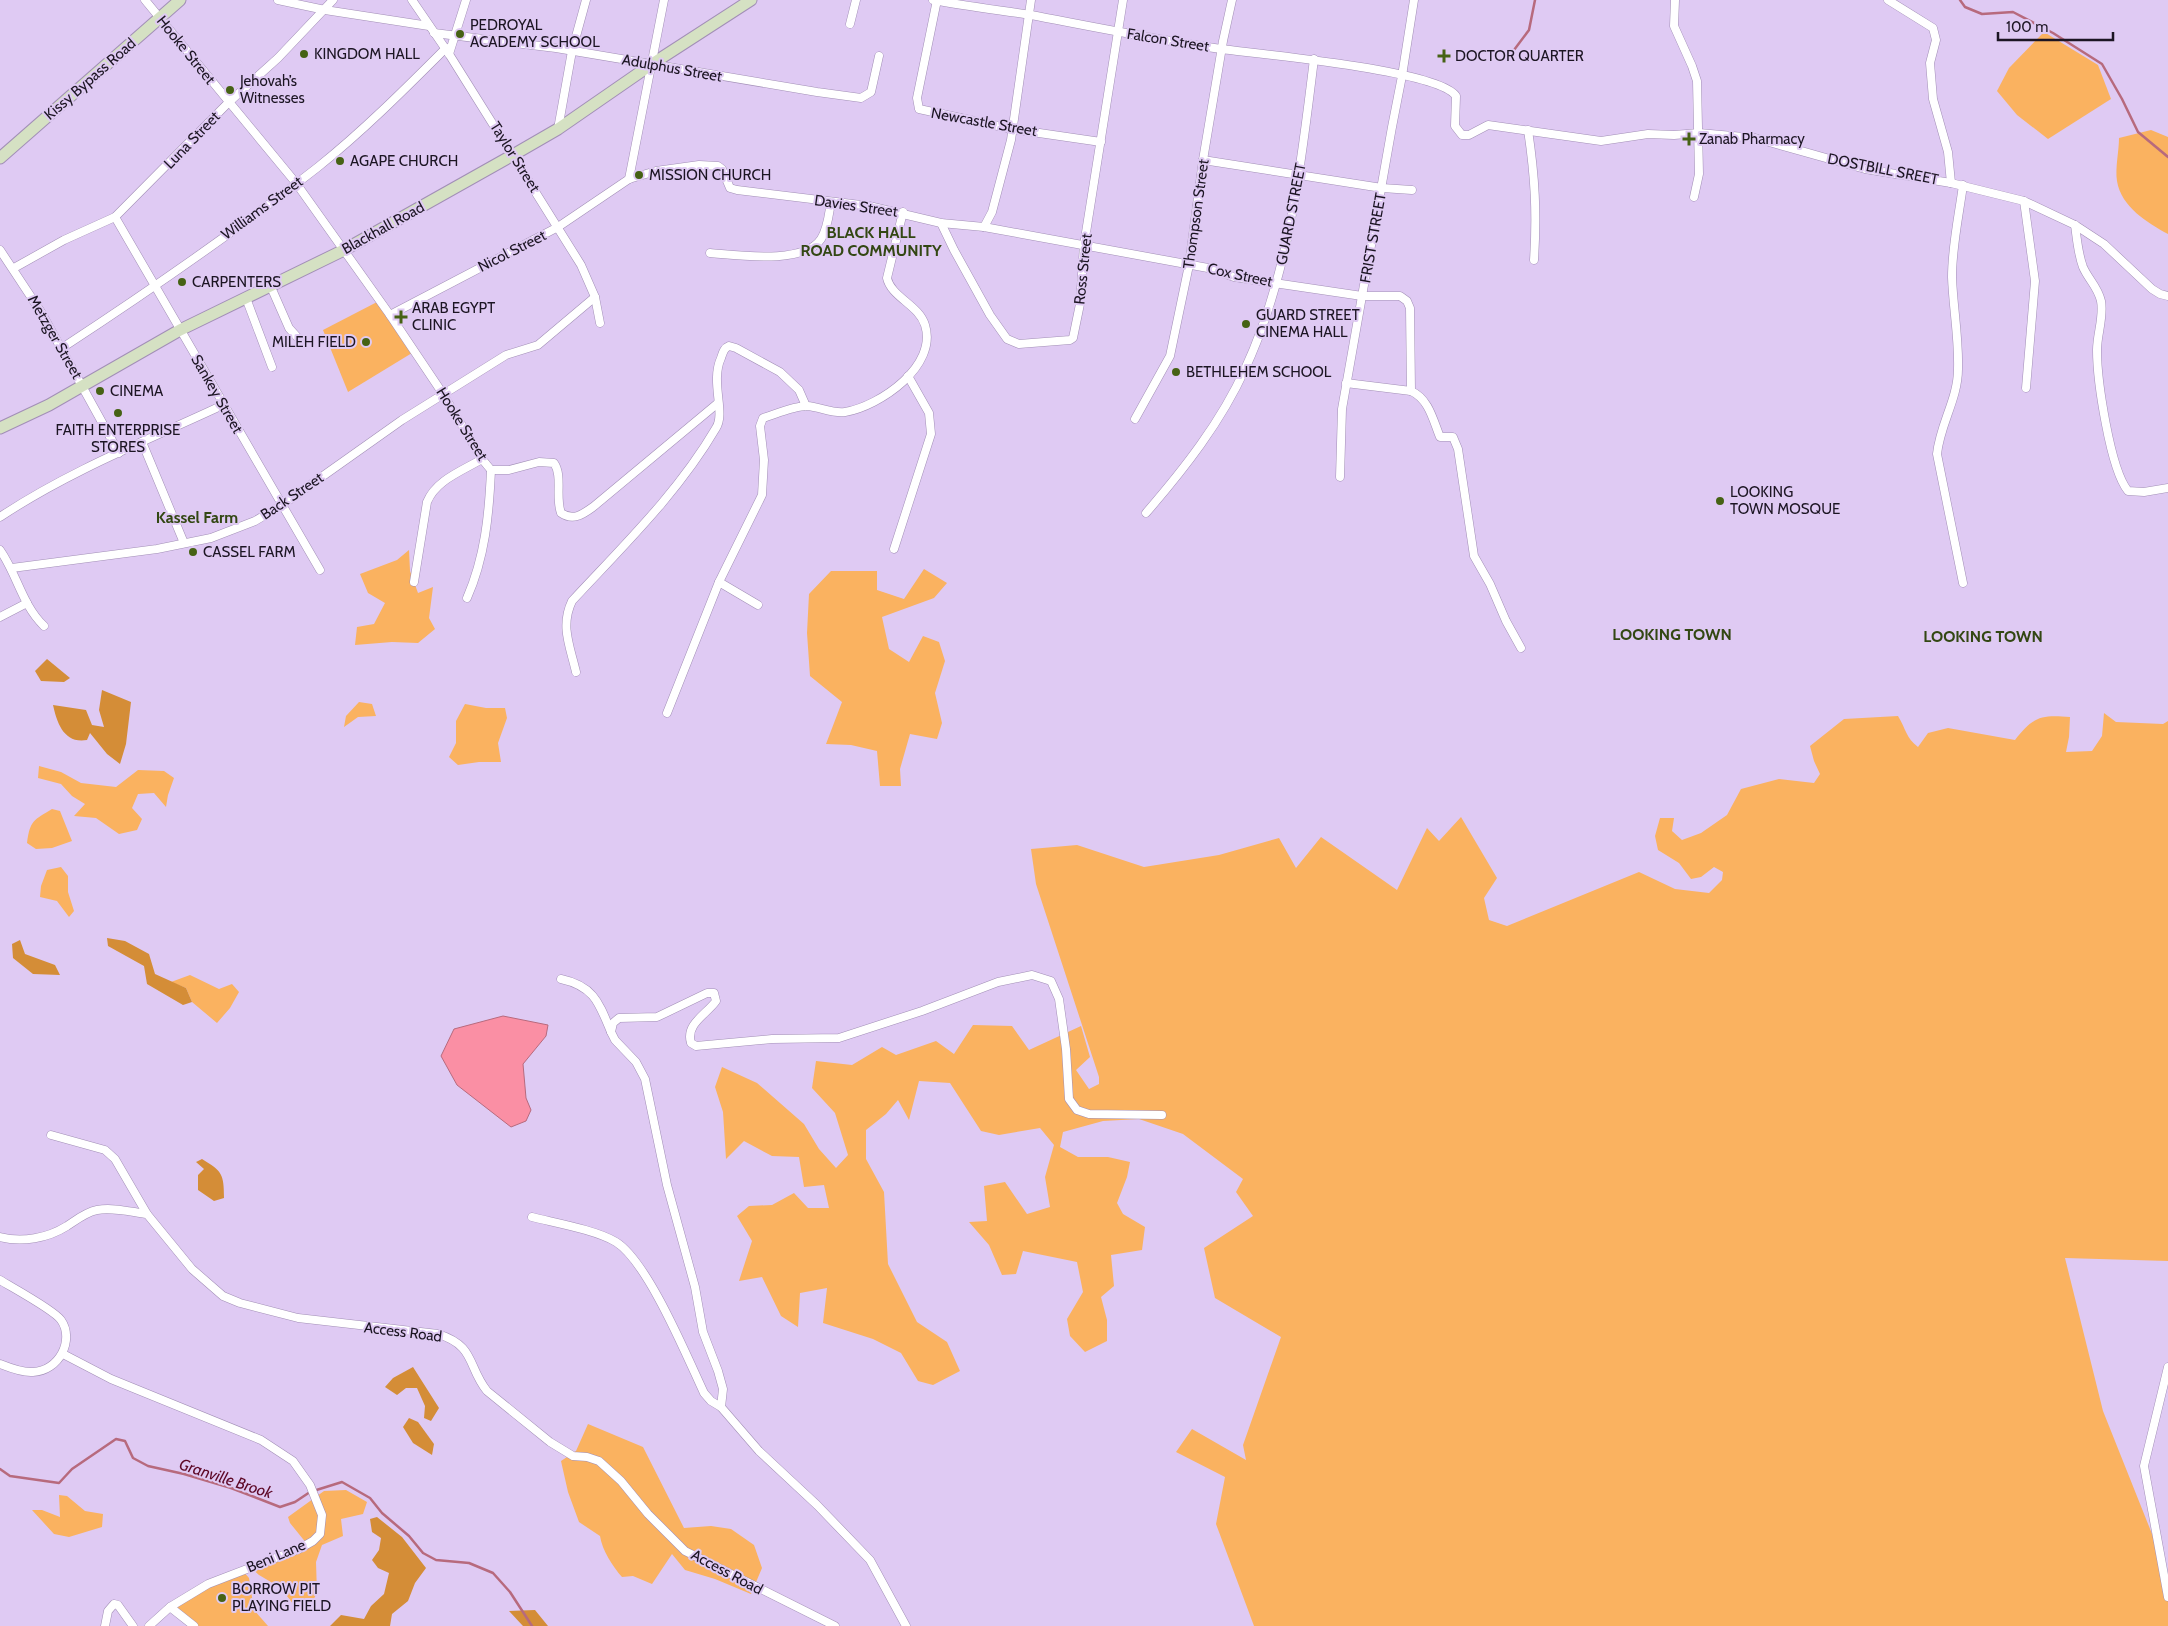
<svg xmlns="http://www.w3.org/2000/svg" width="2168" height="1626" viewBox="0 0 2168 1626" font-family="Cabin,sans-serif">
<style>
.green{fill:#fab260}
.forest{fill:#d48d37}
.water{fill:#fa8fa4;stroke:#b76a7d}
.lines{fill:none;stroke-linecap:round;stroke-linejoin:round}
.stream{stroke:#b76a7d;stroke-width:2.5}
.street-casing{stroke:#a28fb6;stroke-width:9}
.secondary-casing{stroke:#a28fb6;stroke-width:13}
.street{stroke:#fff;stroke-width:8}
.secondary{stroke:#d5e1c3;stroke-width:11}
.poi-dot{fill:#466214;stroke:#dfcaf3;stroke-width:2}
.labels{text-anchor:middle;stroke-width:4;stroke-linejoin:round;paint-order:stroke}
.poi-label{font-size:15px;fill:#1c1523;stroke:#dfcaf3;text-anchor:start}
.street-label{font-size:15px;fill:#1c1523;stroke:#dfcaf3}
.neighbourhood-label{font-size:16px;font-weight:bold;fill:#334713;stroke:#dfcaf3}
.water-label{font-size:16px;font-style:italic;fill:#5d0826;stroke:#dfcaf3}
</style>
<rect width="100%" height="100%" fill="#dfcaf3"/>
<g class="green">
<path d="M 2044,32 L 2098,65 L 2111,99 L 2048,139 L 2017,115 L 1997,91 L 2009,68 Z"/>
<path d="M 2151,130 L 2168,137 L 2168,234 C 2148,223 2121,207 2117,181 C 2115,168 2119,151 2119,138 Z"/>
<path d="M 379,301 L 412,353 L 348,392 L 323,330 Z"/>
<path d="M 409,550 L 410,571 L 418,593 L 433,587 L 429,618 L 435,629 L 418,643 L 392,642 L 355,645 L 357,627 L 374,624 L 385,603 L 368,593 L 360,574 L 397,560 Z"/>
<path d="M 924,569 L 947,583 L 934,598 L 882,617 L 889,649 L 909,662 L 923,636 L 939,642 L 945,661 L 935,693 L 942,723 L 937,739 L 910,734 L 900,769 L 901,786 L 880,786 L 877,751 L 851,745 L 826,744 L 842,702 L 810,676 L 807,633 L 809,594 L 831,571 L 877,571 L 877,590 L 904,599 Z"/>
<path d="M 359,702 L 372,704 L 376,716 L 358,717 L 344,727 L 346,716 Z"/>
<path d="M 465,704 L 486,708 L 505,708 L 507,718 L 498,743 L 501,762 L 479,762 L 458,765 L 449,757 L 456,743 L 456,721 Z"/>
<path d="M 2104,713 L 2116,722 L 2163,724 L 2168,721 L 2168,1261 L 2065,1258 L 2103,1411 L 2168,1574 L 2168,1626 L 1254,1626 L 1216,1524 L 1225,1477 L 1176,1452 L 1192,1429 L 1246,1460 L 1243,1445 L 1281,1337 L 1215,1298 L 1204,1248 L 1253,1216 L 1236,1192 L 1243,1179 L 1183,1134 L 1139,1119 L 1103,1121 L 1063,1132 L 1060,1147 L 1078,1157 L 1108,1157 L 1130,1162 L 1127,1177 L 1117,1203 L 1123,1214 L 1145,1227 L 1142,1250 L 1111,1255 L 1114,1286 L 1101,1297 L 1107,1320 L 1107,1341 L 1085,1352 L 1070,1336 L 1067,1319 L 1083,1292 L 1077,1262 L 1023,1251 L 1016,1274 L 1002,1275 L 989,1245 L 969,1222 L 987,1221 L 984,1186 L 1005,1182 L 1027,1214 L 1050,1207 L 1045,1177 L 1054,1145 L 1040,1128 L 999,1135 L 981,1131 L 950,1083 L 919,1081 L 909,1120 L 898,1100 L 886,1114 L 866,1130 L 866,1159 L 884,1192 L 888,1264 L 917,1322 L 947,1342 L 960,1371 L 933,1385 L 918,1381 L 901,1353 L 873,1339 L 823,1323 L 827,1288 L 800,1293 L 798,1327 L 781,1316 L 762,1277 L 739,1281 L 752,1241 L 737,1216 L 749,1206 L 772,1205 L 794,1193 L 808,1208 L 829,1208 L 824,1185 L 804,1187 L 799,1157 L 772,1156 L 744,1141 L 726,1159 L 723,1112 L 715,1087 L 722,1067 L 757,1083 L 804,1124 L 819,1149 L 836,1168 L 848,1155 L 835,1113 L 812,1088 L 816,1061 L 852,1065 L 882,1047 L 896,1055 L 936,1041 L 954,1054 L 973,1025 L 1012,1026 L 1029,1050 L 1081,1026 L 1090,1057 L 1076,1070 L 1089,1089 L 1099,1084 L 1099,1077 L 1036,884 L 1031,849 L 1077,845 L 1144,867 L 1219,855 L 1279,838 L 1296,868 L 1321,837 L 1397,890 L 1427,828 L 1439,841 L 1461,817 L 1497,878 L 1484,898 L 1489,920 L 1507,926 L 1639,872 L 1675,889 L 1709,893 L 1722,880 L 1723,872 L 1714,867 L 1701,877 L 1691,879 L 1679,863 L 1658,850 L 1655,836 L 1660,818 L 1674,818 L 1672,831 L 1682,840 L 1701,833 L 1727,815 L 1741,789 L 1779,779 L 1814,783 L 1820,774 L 1814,761 L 1810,746 L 1844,719 L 1898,716 C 1906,729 1906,738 1918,747 L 1928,733 L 1948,728 L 2015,740 C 2034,716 2041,715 2070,717 L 2069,737 L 2066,752 L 2092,751 L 2102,736 Z"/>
<path d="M 39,766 L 61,772 L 81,783 L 116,787 L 138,770 L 164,771 L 174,778 L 168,795 L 166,807 L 154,793 L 138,794 L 132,808 L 142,819 L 137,830 L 119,834 L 96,818 L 74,816 L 85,804 L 72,796 L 61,784 L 38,778 Z"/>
<path d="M 52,809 L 60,811 L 72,841 L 52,848 L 36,849 L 27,843 C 30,820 34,820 52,809 Z"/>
<path d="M 61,867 L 68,876 L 68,892 L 74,911 L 69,917 L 57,901 L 40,897 L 41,886 L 47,870 Z"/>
<path d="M 190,975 L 219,989 L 232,984 L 239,992 L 230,1008 L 217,1023 L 192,1002 L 186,988 L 171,982 Z"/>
<path d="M 588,1424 L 643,1447 L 684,1528 L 711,1526 L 731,1529 L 754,1545 L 762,1568 L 751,1594 L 715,1579 L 685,1570 L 672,1554 L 652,1584 L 633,1576 L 622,1577 C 613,1567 602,1550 600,1536 L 579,1522 L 568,1492 L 561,1461 L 576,1451 Z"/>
<path d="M 346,1490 L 367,1502 L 363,1514 L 341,1519 L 343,1536 L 322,1545 L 316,1562 L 317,1593 L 308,1610 L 293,1604 L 281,1588 L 259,1575 L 250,1567 L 307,1544 L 290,1523 L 288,1517 L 324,1491 Z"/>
<path d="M 59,1495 L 67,1496 L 85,1511 L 103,1514 L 102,1527 L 69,1537 L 54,1534 L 32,1510 L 42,1510 L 60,1517 Z"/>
<path d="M 243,1571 L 249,1578 L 254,1610 L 268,1626 L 194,1626 L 170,1607 Z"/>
</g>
<g class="forest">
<path d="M 47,659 L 70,678 L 64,682 L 41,681 L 35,671 Z"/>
<path d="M 102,690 L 131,702 L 126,744 L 120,764 L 107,754 L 90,733 L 87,740 C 64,744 57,723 53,705 L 86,710 L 92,725 L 104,727 L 99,710 Z"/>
<path d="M 107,938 L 125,941 L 149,954 L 155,974 L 186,988 L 192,1002 L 183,1005 L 147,984 L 144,966 L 108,946 Z"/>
<path d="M 20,940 L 25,954 L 55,965 L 60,975 L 33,974 L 13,958 L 12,944 Z"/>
<path d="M 202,1159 C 222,1171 224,1174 224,1198 L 214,1201 L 198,1190 L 198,1175 L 204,1169 L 196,1162 Z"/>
<path d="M 413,1367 L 439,1408 L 431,1421 L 424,1418 L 425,1406 L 417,1388 L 406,1388 L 397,1395 L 385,1387 L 393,1378 Z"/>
<path d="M 409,1418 L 418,1422 L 434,1444 L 432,1455 L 413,1443 L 403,1427 Z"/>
<path d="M 377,1517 L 402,1537 L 426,1568 L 415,1583 L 408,1601 L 392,1614 L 390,1626 L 330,1626 L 341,1615 L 364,1619 L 371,1606 L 384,1594 L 389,1573 L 378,1568 L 372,1560 L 379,1550 L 381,1538 L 372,1532 L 370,1519 Z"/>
<path d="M 535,1610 L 548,1626 L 523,1626 L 509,1611 Z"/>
</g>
<path class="water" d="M 503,1016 L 548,1025 L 546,1036 L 523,1064 L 526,1098 L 531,1110 L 526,1121 L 511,1127 L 457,1085 L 441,1056 L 454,1029 Z"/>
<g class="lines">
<g class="stream">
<path d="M 1960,0 L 1965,7 L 1982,14 L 2013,12 L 2053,33 L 2102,64 L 2122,99 L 2138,132 L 2168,157"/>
<path d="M 1514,50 L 1529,30 L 1535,0"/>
<path d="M 0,1469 L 10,1476 L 59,1483 L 72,1469 L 116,1439 L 125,1441 L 133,1458 L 148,1466 L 184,1474 L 231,1488 L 280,1507 L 295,1502 L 310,1492 L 342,1482 L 370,1498 L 382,1513 L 409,1536 L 423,1553 L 436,1560 L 469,1563 L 493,1573 L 510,1592 L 532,1626"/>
</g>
<g class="street-casing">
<g id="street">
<path d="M 145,0 L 296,183 L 390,315 L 443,394 L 482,459 L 491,470"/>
<path d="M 278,0 L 325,10 L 429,26"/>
<path d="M 412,0 L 449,54 L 581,265 L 595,297 L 600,323"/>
<path d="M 933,0 C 966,6 998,10 1031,15 C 1094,27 1157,40 1221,49 C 1259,54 1438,70 1456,96 L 1455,126 L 1462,135 L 1469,135 L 1488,125 L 1601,141 L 1648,134 L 1674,135 L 1699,133 L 1755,138 L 1865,169 L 1951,183 L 2024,201 L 2075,225 L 2104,244 L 2152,289 L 2160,294 L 2168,296"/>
<path d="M 937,0 L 917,98 L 919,109 L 1012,129 L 1101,142"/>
<path d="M 1675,0 L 1674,26 L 1692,66 L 1697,81 L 1699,174 L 1694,197"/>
<path d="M 1888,0 L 1933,28 L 1936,40 L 1930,63 L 1933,99 L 1948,152 L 1951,183"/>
<path d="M 850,24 L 856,0"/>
<path d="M 434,33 L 556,48 L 817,92 L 861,98 L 871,92 L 879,56"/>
<path d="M 449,54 L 466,0"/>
<path d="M 558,129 L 572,51 L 586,0"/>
<path d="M 1528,130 C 1535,177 1537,213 1534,260"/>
<path d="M 1203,160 L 1382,188 L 1412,190"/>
<path d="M 629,179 L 664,0"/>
<path d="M 2024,201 L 2035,281 L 2026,388"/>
<path d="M 115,217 L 320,570"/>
<path d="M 941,223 L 954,250 L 990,315 L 1007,339 L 1019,344 L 1070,340 L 1073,338 L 1080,304 L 1084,245 L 1123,0"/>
<path d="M 2075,225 C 2077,239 2078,254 2083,267 C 2088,279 2098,287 2101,301 C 2104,317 2097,334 2097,350 C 2097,380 2110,469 2128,491 L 2144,492 L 2168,488"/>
<path d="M 984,227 L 992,212 L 1011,140 L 1031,0"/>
<path d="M 0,250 L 41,312 L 119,453"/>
<path d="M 710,253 C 737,255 804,265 821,239 C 828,228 829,213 831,202"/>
<path d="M 14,268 L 64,240 L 115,217 L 228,103 L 278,58 L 333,0"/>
<path d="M 271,287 L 289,328 L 298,338"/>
<path d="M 246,298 L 272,367"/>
<path d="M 390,315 L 558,227 L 629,179 L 656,171 L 699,165 L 718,166 L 722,169 L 730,188 L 737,190 L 869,206 L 941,223 L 984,227 L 1208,268 L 1234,277 L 1362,296 L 1400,296 L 1407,301 L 1410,308 L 1411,391"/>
<path d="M 62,348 C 149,291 236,231 318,167 C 363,131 405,89 446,48"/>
<path d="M 1346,383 L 1411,391 C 1429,399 1433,420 1440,437 L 1453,437 L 1458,449 L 1474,556 L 1490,584 L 1506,621 L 1521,648"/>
<path d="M 1135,419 L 1170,356 L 1189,265 L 1203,160 L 1223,41 L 1232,0"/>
<path d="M 142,442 L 184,543"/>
<path d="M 491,470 L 509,470 L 539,462 L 554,463 C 563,476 555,497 561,513 C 573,521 582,515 593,507 L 718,403"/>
<path d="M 1340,477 L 1342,409 L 1392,127 L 1402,76 L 1414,0"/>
<path d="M 1146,513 C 1184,469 1221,422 1245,369 C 1290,272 1301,164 1314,59"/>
<path d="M 0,517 C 69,471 148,440 223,405"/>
<path d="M 894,549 L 931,434 L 929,413 L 908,376"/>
<path d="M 0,550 C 17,574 22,605 44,626"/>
<path d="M 12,568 L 157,549 L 211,538 L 255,521 L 282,505 L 402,420 L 506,355 L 538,345 L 595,297"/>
<path d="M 414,582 L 427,502 C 436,480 462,471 482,459"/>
<path d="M 719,582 L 758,605"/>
<path d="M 1963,583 L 1937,454 C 1940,424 1958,399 1958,369 C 1959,338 1953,307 1952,277 C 1952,246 1959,215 1963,185"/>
<path d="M 467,598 C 485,557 489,515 491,470"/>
<path d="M 0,617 L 27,603"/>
<path d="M 576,672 C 570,646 560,626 572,601 C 623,546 678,493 716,428 C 726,413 710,382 721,358 C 723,352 724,348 729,346 L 736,348 L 780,372 L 799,390 L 806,406"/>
<path d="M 667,713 L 719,582 L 762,495 L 764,460 L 760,426 L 763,418 C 776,414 794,406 807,406 C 820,407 833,414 845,412 C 880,406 938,366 925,325 C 919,305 891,297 887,278 L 903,212"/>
<path d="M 561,979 C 594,986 599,1003 611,1032"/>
<path d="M 51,1135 L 105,1150 L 115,1159 L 147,1214"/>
<path d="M 532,1217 C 556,1223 596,1230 616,1242 C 648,1262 687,1357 704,1393 L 711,1401 L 721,1407"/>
<path d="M 0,1237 C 22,1243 48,1238 67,1226 C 76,1220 86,1212 97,1210 C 113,1207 131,1212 147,1214 L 192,1269 L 223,1296 L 240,1303 L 298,1318 L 438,1334 C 476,1346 467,1366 487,1391 L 550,1442 L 573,1456 L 587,1457 L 599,1461 L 621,1481 L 648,1514 L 685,1551 L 835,1626"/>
<path d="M 0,1280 C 13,1288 54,1310 61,1320 C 75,1340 59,1371 33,1372 C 23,1373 10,1368 0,1364"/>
<path d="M 63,1354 L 111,1379 L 261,1440 L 293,1461 L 310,1485 L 322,1515 L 320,1534 L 313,1541 L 299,1549 L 208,1584 L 170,1607 L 149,1626"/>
<path d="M 2168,1367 L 2144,1466 L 2168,1597"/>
<path d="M 170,1607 L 194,1626"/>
<path d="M 105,1626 L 108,1611 L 114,1604 L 118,1605 L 133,1626"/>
<path d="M 906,1626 L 870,1560 L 817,1505 L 759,1451 L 721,1407 L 723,1389 L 718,1371 L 703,1332 L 695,1287 L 667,1185 L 645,1079 L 636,1062 L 615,1040 L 611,1032 L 613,1023 L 619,1018 L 657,1017 L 707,993 L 714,993 L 716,1001 C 707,1014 685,1024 691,1043 L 696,1046 L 772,1039 L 839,1038 L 922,1011 L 998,982 L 1032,975 L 1051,981 L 1059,999 L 1066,1049 L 1069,1099 L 1077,1110 L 1089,1114 L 1162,1115"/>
</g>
</g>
<g class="secondary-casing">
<g id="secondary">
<path d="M 0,158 L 180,0"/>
<path d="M 0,428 L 49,405 L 180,330 L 344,250 L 513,155 L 558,129 L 652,64 L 751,0"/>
</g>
</g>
<use href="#street" class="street"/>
<use href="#secondary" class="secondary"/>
</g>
<g class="poi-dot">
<circle cx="460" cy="34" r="5"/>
<circle cx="304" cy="54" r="5"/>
<path d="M1441.5 48.5h5v5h5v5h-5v5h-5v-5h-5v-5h5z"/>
<circle cx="230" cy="90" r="5"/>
<path d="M1686.5 131.5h5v5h5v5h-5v5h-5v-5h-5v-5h5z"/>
<circle cx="340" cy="161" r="5"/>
<circle cx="639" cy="175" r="5"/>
<circle cx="182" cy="282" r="5"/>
<path d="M398.5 309.5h5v5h5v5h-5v5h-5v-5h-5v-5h5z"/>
<circle cx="1246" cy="324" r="5"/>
<circle cx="366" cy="342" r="5"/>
<circle cx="1176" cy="372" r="5"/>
<circle cx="100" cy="391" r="5"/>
<circle cx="118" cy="413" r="5"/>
<circle cx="1720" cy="501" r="5"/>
<circle cx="193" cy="552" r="5"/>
<circle cx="222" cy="1598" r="5"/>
</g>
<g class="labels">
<g class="poi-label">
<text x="470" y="30">PEDROYAL<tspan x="470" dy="17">ACADEMY SCHOOL</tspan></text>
<text x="314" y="59">KINGDOM HALL</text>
<text x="1455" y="61">DOCTOR QUARTER</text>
<text x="240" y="86">Jehovah’s<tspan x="240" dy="17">Witnesses</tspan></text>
<text x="1699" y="144">Zanab Pharmacy</text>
<text x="350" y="166">AGAPE CHURCH</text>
<text x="649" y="180">MISSION CHURCH</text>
<text x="192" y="287">CARPENTERS</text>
<text x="412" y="313">ARAB EGYPT<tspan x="412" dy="17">CLINIC</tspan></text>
<text x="1256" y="320">GUARD STREET<tspan x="1256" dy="17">CINEMA HALL</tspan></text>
<text x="356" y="347" text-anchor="end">MILEH FIELD</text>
<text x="1186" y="377">BETHLEHEM SCHOOL</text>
<text x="110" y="396">CINEMA</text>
<text x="118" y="435" text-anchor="middle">FAITH ENTERPRISE<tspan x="118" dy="17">STORES</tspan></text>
<text x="1730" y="497">LOOKING<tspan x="1730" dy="17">TOWN MOSQUE</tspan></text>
<text x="203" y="557">CASSEL FARM</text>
<text x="232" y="1594">BORROW PIT<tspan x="232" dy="17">PLAYING FIELD</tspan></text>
</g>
<g class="street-label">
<text transform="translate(1168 40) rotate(9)" y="5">Falcon Street</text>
<text transform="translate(186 50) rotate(51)" y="5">Hooke Street</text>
<text transform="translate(672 68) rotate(10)" y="5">Adulphus Street</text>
<text transform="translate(90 79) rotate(-41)" y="5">Kissy Bypass Road</text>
<text transform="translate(984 122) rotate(10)" y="5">Newcastle Street</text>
<text transform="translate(192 140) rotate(-46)" y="5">Luna Street</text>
<text transform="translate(515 157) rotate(58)" y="5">Taylor Street</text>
<text transform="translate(1883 169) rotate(11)" y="5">DOSTBILL SREET</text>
<text transform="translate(856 206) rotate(8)" y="5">Davies Street</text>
<text transform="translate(262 208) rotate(-36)" y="5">Williams Street</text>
<text transform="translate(1196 214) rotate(-82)" y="5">Thompson Street</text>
<text transform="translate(1291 214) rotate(-79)" y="5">GUARD STREET</text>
<text transform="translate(383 228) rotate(-29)" y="5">Blackhall Road</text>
<text transform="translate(1373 238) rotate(-80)" y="5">FRIST STREET</text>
<text transform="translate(512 251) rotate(-27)" y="5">Nicol Street</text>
<text transform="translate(1083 269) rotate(-84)" y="5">Ross Street</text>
<text transform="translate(1240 275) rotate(12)" y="5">Cox Street</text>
<text transform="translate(55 337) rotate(60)" y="5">Metzger Street</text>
<text transform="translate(217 394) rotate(60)" y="5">Sankey Street</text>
<text transform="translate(462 424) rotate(58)" y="5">Hooke Street</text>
<text transform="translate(292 496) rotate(-34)" y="5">Back Street</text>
<text transform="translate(403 1332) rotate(7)" y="5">Access Road</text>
<text transform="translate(276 1556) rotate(-23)" y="5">Beni Lane</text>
<text transform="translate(727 1572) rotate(28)" y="5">Access Road</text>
</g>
<g class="neighbourhood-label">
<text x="871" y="238">BLACK HALL<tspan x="871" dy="18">ROAD COMMUNITY</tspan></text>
<text x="197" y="523">Kassel Farm</text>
<text x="1672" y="640">LOOKING TOWN</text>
<text x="1983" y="642">LOOKING TOWN</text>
</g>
<g class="water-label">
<text transform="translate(226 1478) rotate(18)" y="6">Granville Brook</text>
</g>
</g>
<path d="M1998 32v8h115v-8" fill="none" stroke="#1c1523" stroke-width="2.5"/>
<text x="2006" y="32" font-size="15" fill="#1c1523" stroke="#dfcaf3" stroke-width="4" paint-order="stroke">100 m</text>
</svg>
